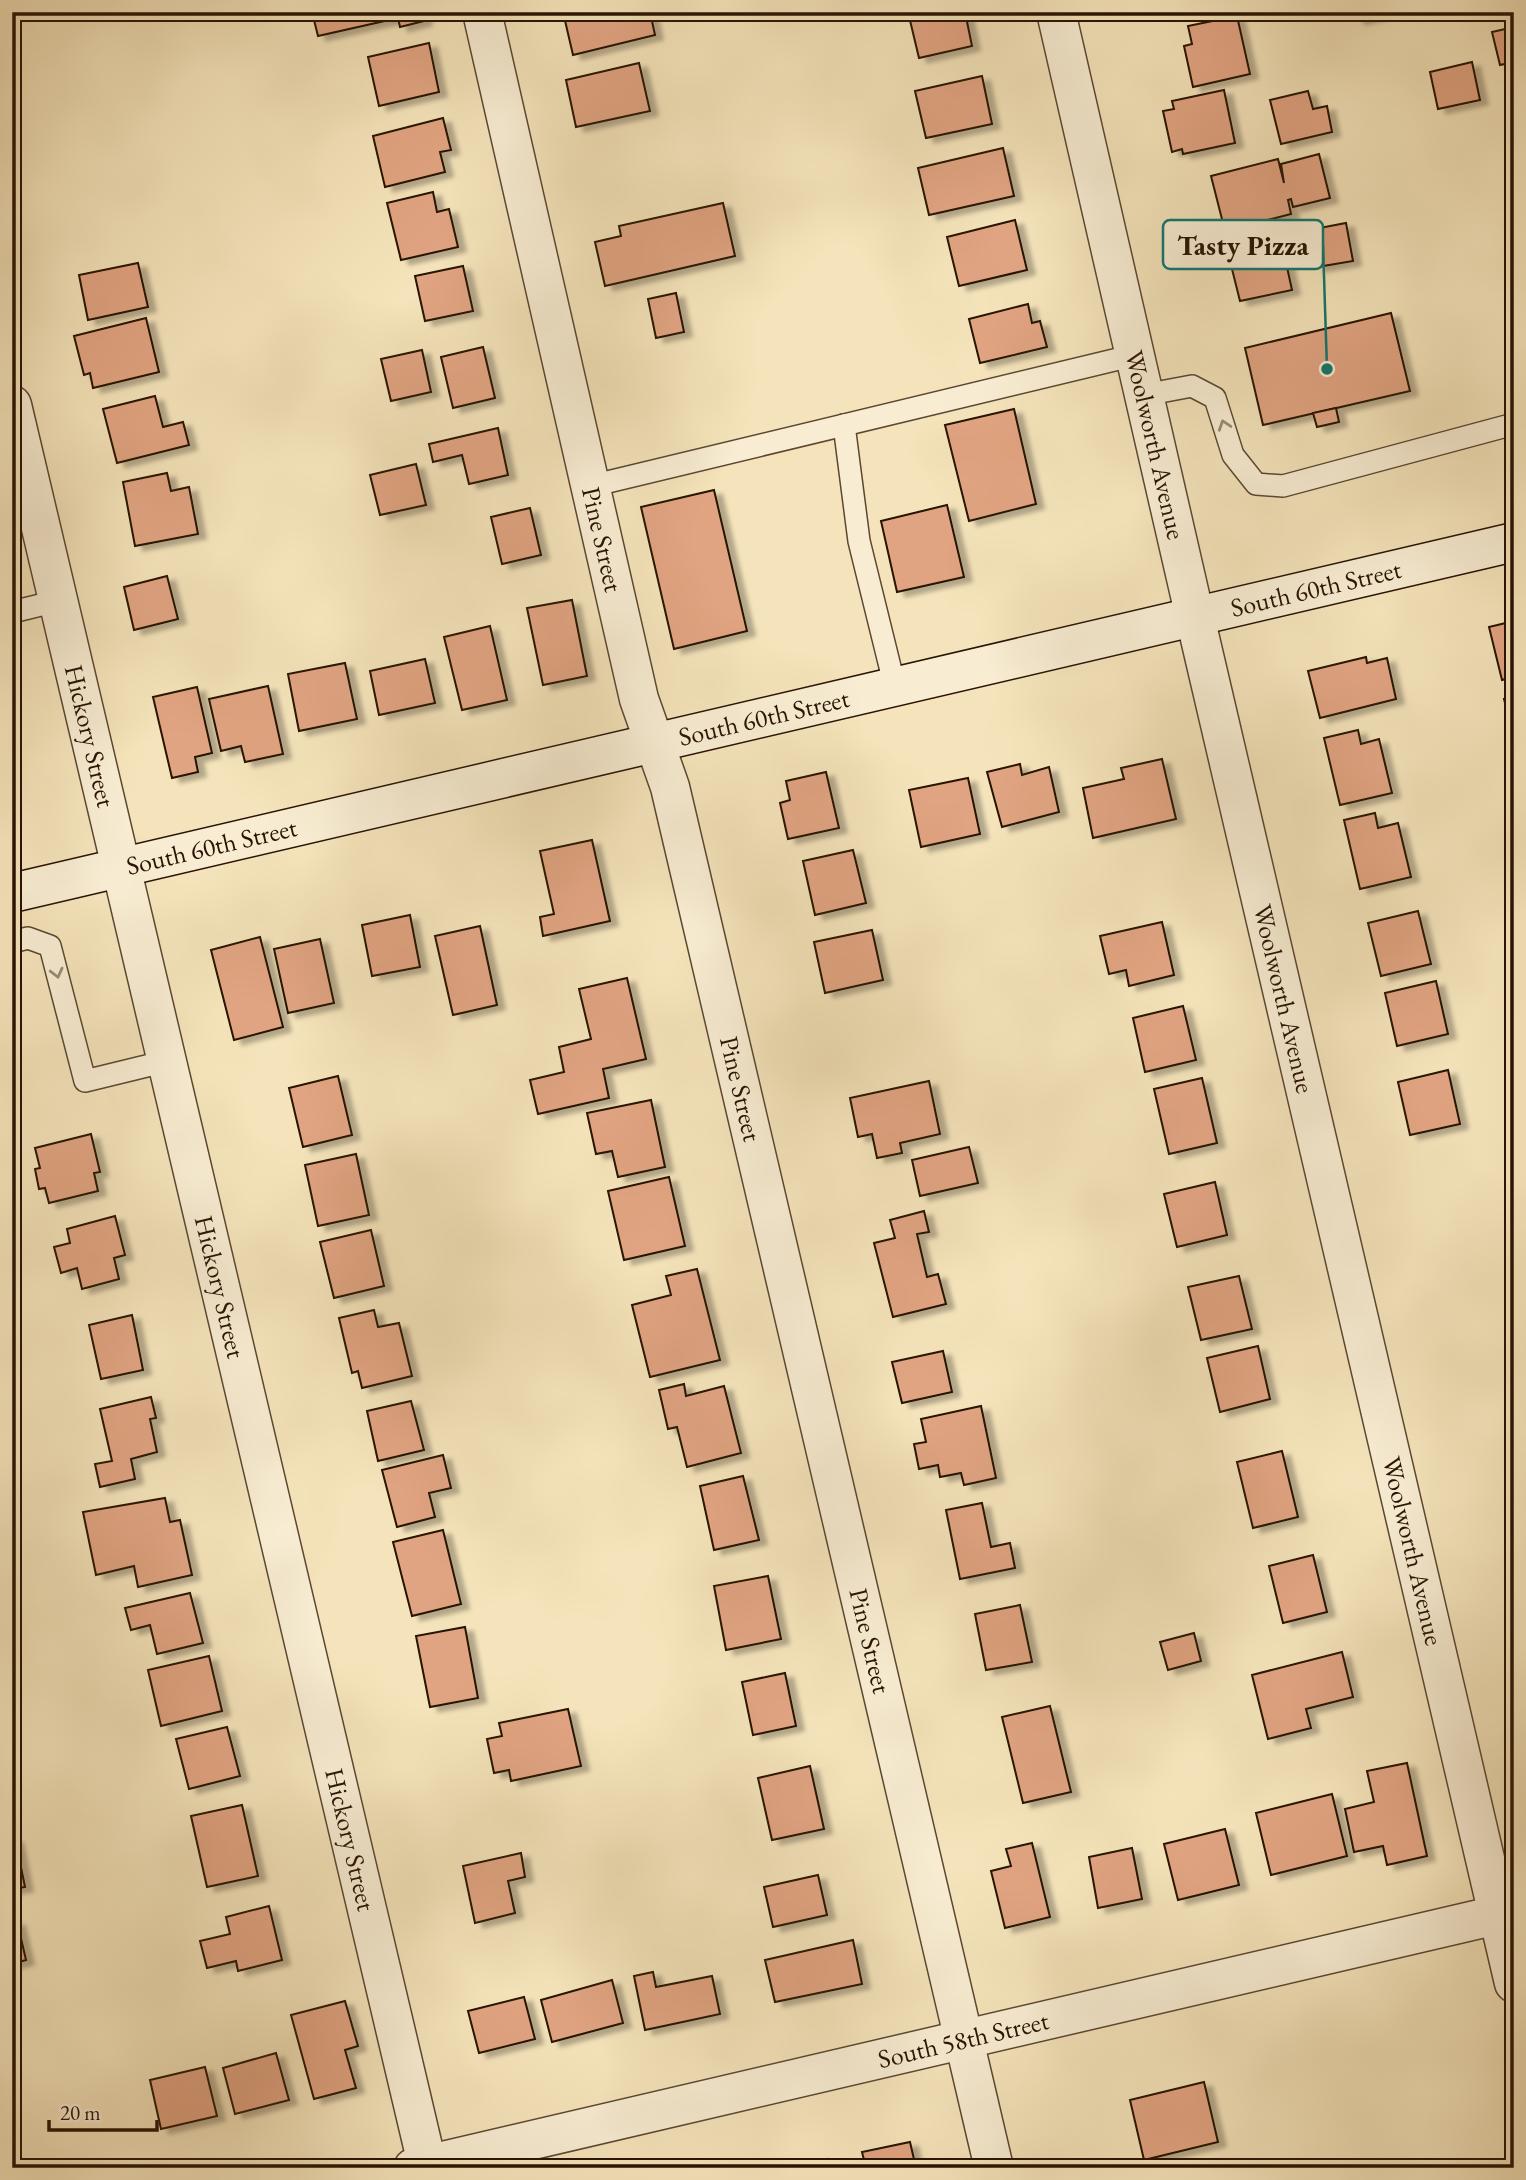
<svg xmlns="http://www.w3.org/2000/svg" width="1526" height="2180" viewBox="0 0 1526 2180" font-family="'EB Garamond',serif">
<style>
.building{fill:#e1a482;stroke:#281304;stroke-width:2;filter:url(#shadow)}
.lines{fill:none;stroke-linecap:round;stroke-linejoin:round}
.service-casing{stroke:#5b4732;stroke-width:24}
.minor-casing{stroke:#5b4732;stroke-width:41}
.tertiary-casing{stroke:#5b4732;stroke-width:41}
.secondary-casing{stroke:#281304;stroke-width:41}
.service{stroke:#f8edd3;stroke-width:21}
.minor{stroke:#f8edd3;stroke-width:38}
.tertiary{stroke:#f8edd3;stroke-width:38}
.secondary{stroke:#f8edd3;stroke-width:38}
.oneway{stroke:#9a8b76}
.labels{text-anchor:middle;stroke-width:5;stroke-linejoin:round;paint-order:stroke}
.street-label{font-size:26px;fill:#281304;stroke:#f8edd3}
.leader{fill:none;stroke:#0f766e;stroke-width:2.5}
.callout-dot{fill:#0f766e;stroke:#f8edd3;stroke-width:2.5}
.callout{fill:#f8edd3;stroke:#0f766e;stroke-width:2.5}
.callout-label{font-size:28px;text-anchor:middle;font-weight:bold;fill:#281304}
</style>
<defs>
<filter id="shadow"><feDropShadow dx="8" dy="4.5" stdDeviation="2" flood-color="#0004"/></filter>
</defs>
<rect width="100%" height="100%" fill="#f5e4bb"/>
<filter id="stains"><feTurbulence type="fractalNoise" baseFrequency=".00286" numOctaves="4"/><feColorMatrix values="0 0 0 0 .2 0 0 0 0 .09 0 0 0 0 .02 0 0 0 .5 -.17"/></filter>
<radialGradient id="worn" r=".72"><stop offset=".6" stop-color="#630" stop-opacity="0"/><stop offset="1" stop-color="#630" stop-opacity=".3"/></radialGradient>
<g class="building">
<path d="M 312,12 L 422,12 L 424,21 L 400,27 L 398,18 L 318,36 Z"/>
<path d="M 563,12 L 650,12 L 655,35 L 573,55 Z"/>
<path d="M 908,12 L 965,12 L 972,46 L 919,58 Z"/>
<path d="M 1355,12 L 1390,12 L 1357,20 Z"/>
<path d="M 1237,16 L 1250,74 L 1193,87 L 1184,46 L 1192,44 L 1188,26 Z"/>
<path d="M 1514,27 L 1514,62 L 1500,65 L 1492,32 Z"/>
<path d="M 429,43 L 439,92 L 379,106 L 368,57 Z"/>
<path d="M 1472,62 L 1480,100 L 1438,109 L 1430,72 Z"/>
<path d="M 639,63 L 650,111 L 576,127 L 566,80 Z"/>
<path d="M 982,76 L 992,124 L 926,138 L 915,91 Z"/>
<path d="M 1224,90 L 1235,143 L 1183,154 L 1182,149 L 1172,152 L 1163,111 L 1174,109 L 1172,101 Z"/>
<path d="M 1308,91 L 1313,109 L 1327,106 L 1332,132 L 1281,144 L 1270,100 Z"/>
<path d="M 443,118 L 451,150 L 440,152 L 445,172 L 385,187 L 373,136 Z"/>
<path d="M 1003,148 L 1014,196 L 929,215 L 918,168 Z"/>
<path d="M 1319,154 L 1330,198 L 1293,207 L 1291,199 L 1288,200 L 1291,214 L 1225,231 L 1211,176 L 1278,159 L 1284,183 L 1281,164 Z"/>
<path d="M 433,192 L 437,212 L 449,209 L 458,247 L 401,260 L 387,203 Z"/>
<path d="M 723,203 L 735,256 L 605,286 L 595,242 L 621,236 L 619,226 Z"/>
<path d="M 1015,220 L 1027,270 L 959,286 L 947,237 Z"/>
<path d="M 1346,223 L 1353,261 L 1317,267 L 1309,230 Z"/>
<path d="M 1280,235 L 1292,290 L 1240,301 L 1232,269 L 1244,267 L 1239,245 Z"/>
<path d="M 138,263 L 148,307 L 88,320 L 79,275 Z"/>
<path d="M 463,266 L 473,311 L 425,321 L 415,276 Z"/>
<path d="M 676,293 L 684,332 L 656,338 L 648,299 Z"/>
<path d="M 1028,304 L 1032,323 L 1040,321 L 1047,347 L 980,363 L 969,319 Z"/>
<path d="M 1391,313 L 1410,391 L 1263,425 L 1245,348 Z"/>
<path d="M 146,318 L 159,372 L 93,388 L 90,373 L 84,375 L 74,336 Z"/>
<path d="M 483,347 L 495,398 L 453,408 L 441,357 Z"/>
<path d="M 422,350 L 431,392 L 391,401 L 381,359 Z"/>
<path d="M 155,396 L 163,427 L 183,422 L 189,445 L 117,463 L 103,409 Z"/>
<path d="M 1336,408 L 1339,422 L 1317,427 L 1313,413 Z"/>
<path d="M 1014,409 L 1036,504 L 969,521 L 945,425 Z"/>
<path d="M 498,428 L 508,475 L 469,484 L 462,455 L 433,462 L 429,444 Z"/>
<path d="M 416,464 L 426,505 L 380,515 L 370,475 Z"/>
<path d="M 167,473 L 171,491 L 189,487 L 198,534 L 135,546 L 123,482 Z"/>
<path d="M 714,490 L 747,631 L 674,649 L 641,507 Z"/>
<path d="M 947,505 L 964,577 L 897,592 L 881,521 Z"/>
<path d="M 530,508 L 541,555 L 502,564 L 491,517 Z"/>
<path d="M 167,576 L 178,619 L 134,630 L 124,587 Z"/>
<path d="M 572,600 L 587,676 L 543,685 L 527,608 Z"/>
<path d="M 1514,621 L 1514,677 L 1502,680 L 1489,627 Z"/>
<path d="M 490,626 L 507,700 L 462,710 L 444,637 Z"/>
<path d="M 1366,657 L 1367,663 L 1387,658 L 1396,699 L 1320,718 L 1308,671 Z"/>
<path d="M 425,659 L 435,703 L 379,715 L 370,671 Z"/>
<path d="M 345,663 L 357,719 L 299,731 L 288,674 Z"/>
<path d="M 268,686 L 283,754 L 245,762 L 241,746 L 221,751 L 209,699 Z"/>
<path d="M 197,687 L 212,753 L 195,757 L 198,772 L 172,778 L 153,697 Z"/>
<path d="M 1514,696 L 1514,739 L 1504,699 Z"/>
<path d="M 1358,730 L 1361,744 L 1379,739 L 1392,793 L 1340,805 L 1324,738 Z"/>
<path d="M 1162,759 L 1176,819 L 1093,838 L 1083,788 L 1124,779 L 1121,768 Z"/>
<path d="M 1020,764 L 1022,775 L 1049,767 L 1059,812 L 1002,827 L 987,772 Z"/>
<path d="M 826,772 L 839,828 L 788,839 L 780,803 L 790,800 L 786,781 Z"/>
<path d="M 968,778 L 980,834 L 921,847 L 909,790 Z"/>
<path d="M 1375,813 L 1378,828 L 1398,823 L 1411,877 L 1360,889 L 1344,820 Z"/>
<path d="M 592,840 L 610,921 L 543,936 L 540,917 L 554,914 L 540,851 Z"/>
<path d="M 853,850 L 866,903 L 815,915 L 803,861 Z"/>
<path d="M 1418,911 L 1431,964 L 1381,976 L 1368,923 Z"/>
<path d="M 410,915 L 420,967 L 372,976 L 362,925 Z"/>
<path d="M 1162,922 L 1174,975 L 1129,986 L 1126,970 L 1109,974 L 1100,936 Z"/>
<path d="M 480,926 L 497,1005 L 453,1015 L 435,936 Z"/>
<path d="M 872,930 L 883,980 L 825,993 L 814,942 Z"/>
<path d="M 260,937 L 283,1027 L 234,1040 L 211,950 Z"/>
<path d="M 320,939 L 334,1003 L 288,1013 L 274,949 Z"/>
<path d="M 627,978 L 646,1059 L 603,1069 L 609,1098 L 538,1114 L 530,1080 L 564,1072 L 559,1047 L 591,1039 L 579,989 Z"/>
<path d="M 1436,981 L 1448,1034 L 1397,1046 L 1385,993 Z"/>
<path d="M 1183,1006 L 1196,1060 L 1145,1072 L 1133,1018 Z"/>
<path d="M 1448,1070 L 1460,1124 L 1410,1135 L 1398,1082 Z"/>
<path d="M 338,1076 L 352,1135 L 303,1147 L 289,1088 Z"/>
<path d="M 1202,1078 L 1217,1143 L 1169,1154 L 1154,1089 Z"/>
<path d="M 929,1081 L 940,1134 L 900,1143 L 902,1153 L 877,1158 L 872,1134 L 858,1137 L 850,1098 Z"/>
<path d="M 651,1100 L 665,1167 L 618,1177 L 612,1151 L 596,1154 L 587,1113 Z"/>
<path d="M 91,1134 L 100,1172 L 94,1173 L 98,1191 L 49,1203 L 45,1188 L 39,1189 L 35,1169 L 40,1168 L 35,1148 Z"/>
<path d="M 969,1147 L 978,1183 L 920,1196 L 912,1160 Z"/>
<path d="M 356,1154 L 369,1215 L 318,1226 L 305,1165 Z"/>
<path d="M 669,1177 L 685,1246 L 624,1260 L 608,1191 Z"/>
<path d="M 1215,1182 L 1227,1235 L 1177,1247 L 1164,1194 Z"/>
<path d="M 924,1211 L 929,1232 L 917,1234 L 927,1277 L 938,1274 L 946,1304 L 893,1317 L 874,1243 L 895,1238 L 890,1220 Z"/>
<path d="M 115,1216 L 125,1255 L 114,1258 L 119,1279 L 82,1289 L 77,1268 L 61,1273 L 54,1247 L 70,1243 L 67,1229 Z"/>
<path d="M 371,1230 L 384,1286 L 334,1298 L 320,1242 Z"/>
<path d="M 697,1269 L 720,1360 L 650,1377 L 632,1305 L 671,1295 L 666,1276 Z"/>
<path d="M 1239,1276 L 1252,1329 L 1201,1340 L 1188,1287 Z"/>
<path d="M 374,1310 L 378,1327 L 399,1323 L 412,1376 L 362,1388 L 358,1371 L 352,1373 L 339,1318 Z"/>
<path d="M 132,1315 L 143,1370 L 101,1379 L 89,1325 Z"/>
<path d="M 1258,1346 L 1270,1399 L 1220,1412 L 1207,1358 Z"/>
<path d="M 943,1351 L 952,1392 L 902,1403 L 892,1362 Z"/>
<path d="M 684,1384 L 686,1396 L 724,1386 L 741,1453 L 687,1467 L 677,1427 L 668,1429 L 659,1390 Z"/>
<path d="M 151,1397 L 156,1418 L 150,1419 L 157,1452 L 131,1459 L 135,1479 L 100,1487 L 95,1464 L 112,1461 L 100,1409 Z"/>
<path d="M 411,1401 L 424,1450 L 378,1461 L 367,1411 Z"/>
<path d="M 981,1406 L 996,1478 L 964,1485 L 961,1473 L 940,1477 L 938,1465 L 919,1469 L 914,1444 L 926,1442 L 921,1419 Z"/>
<path d="M 1282,1451 L 1298,1517 L 1253,1528 L 1237,1462 Z"/>
<path d="M 443,1455 L 451,1488 L 429,1493 L 435,1517 L 397,1527 L 382,1470 Z"/>
<path d="M 743,1476 L 759,1540 L 714,1550 L 700,1486 Z"/>
<path d="M 165,1498 L 170,1522 L 180,1520 L 192,1575 L 138,1587 L 134,1566 L 96,1575 L 83,1512 Z"/>
<path d="M 982,1503 L 991,1547 L 1010,1543 L 1015,1568 L 960,1579 L 946,1510 Z"/>
<path d="M 443,1530 L 461,1604 L 412,1616 L 393,1542 Z"/>
<path d="M 1313,1555 L 1327,1612 L 1283,1623 L 1269,1566 Z"/>
<path d="M 768,1576 L 781,1639 L 726,1650 L 714,1586 Z"/>
<path d="M 190,1593 L 203,1643 L 157,1654 L 150,1625 L 131,1630 L 125,1608 Z"/>
<path d="M 1020,1605 L 1032,1662 L 986,1670 L 975,1614 Z"/>
<path d="M 465,1627 L 478,1698 L 430,1707 L 416,1636 Z"/>
<path d="M 1194,1633 L 1201,1661 L 1168,1670 L 1160,1642 Z"/>
<path d="M 1342,1652 L 1353,1697 L 1306,1709 L 1311,1728 L 1268,1739 L 1252,1675 Z"/>
<path d="M 209,1656 L 222,1711 L 161,1726 L 148,1670 Z"/>
<path d="M 785,1673 L 796,1726 L 753,1735 L 742,1682 Z"/>
<path d="M 1050,1706 L 1071,1792 L 1023,1803 L 1002,1717 Z"/>
<path d="M 568,1709 L 581,1766 L 511,1781 L 509,1770 L 494,1773 L 487,1739 L 502,1736 L 499,1723 Z"/>
<path d="M 227,1727 L 240,1776 L 189,1789 L 176,1739 Z"/>
<path d="M 1407,1763 L 1427,1856 L 1387,1865 L 1383,1846 L 1354,1852 L 1345,1809 L 1374,1802 L 1367,1771 Z"/>
<path d="M 810,1766 L 824,1829 L 772,1840 L 758,1778 Z"/>
<path d="M 1332,1794 L 1347,1856 L 1271,1875 L 1256,1813 Z"/>
<path d="M 242,1805 L 258,1876 L 207,1887 L 191,1816 Z"/>
<path d="M 1225,1829 L 1239,1885 L 1178,1900 L 1164,1844 Z"/>
<path d="M 15,1838 L 25,1887 L 12,1889 L 12,1839 Z"/>
<path d="M 1032,1843 L 1050,1917 L 1005,1928 L 991,1871 L 1011,1866 L 1006,1849 Z"/>
<path d="M 1132,1848 L 1142,1899 L 1098,1908 L 1089,1857 Z"/>
<path d="M 521,1853 L 525,1877 L 508,1881 L 515,1913 L 475,1923 L 463,1866 Z"/>
<path d="M 818,1875 L 827,1915 L 773,1927 L 764,1887 Z"/>
<path d="M 269,1906 L 282,1960 L 238,1971 L 236,1961 L 207,1968 L 200,1941 L 230,1934 L 226,1917 Z"/>
<path d="M 17,1921 L 26,1960 L 12,1964 L 12,1922 Z"/>
<path d="M 853,1940 L 862,1984 L 775,2002 L 765,1960 Z"/>
<path d="M 653,1972 L 656,1987 L 712,1976 L 720,2014 L 645,2030 L 634,1976 Z"/>
<path d="M 612,1980 L 623,2023 L 552,2042 L 541,2000 Z"/>
<path d="M 524,1997 L 535,2039 L 479,2053 L 468,2011 Z"/>
<path d="M 345,2001 L 358,2046 L 345,2050 L 356,2088 L 314,2099 L 291,2015 Z"/>
<path d="M 276,2053 L 289,2100 L 235,2114 L 223,2068 Z"/>
<path d="M 205,2067 L 217,2116 L 161,2129 L 150,2080 Z"/>
<path d="M 1204,2082 L 1218,2142 L 1144,2160 L 1130,2100 Z"/>
<path d="M 910,2142 L 916,2168 L 866,2168 L 862,2152 Z"/>
<path d="M 828,2159 L 829,2166 L 848,2161 L 849,2168 L 807,2168 L 806,2164 Z"/>
</g>
<g class="lines">
<g class="service-casing">
<g id="service">
<path d="M 1144,395 L 1192,386 L 1215,398 L 1233,455 L 1256,484 L 1283,486 L 1514,424"/>
<path d="M 844,425 L 859,541 L 895,687"/>
<path d="M 591,486 L 1135,355"/>
<path d="M 12,612 L 57,601"/>
<path d="M 12,942 L 28,938 L 50,946 L 85,1081 L 167,1061"/>
</g>
</g>
<g class="minor-casing">
<g id="minor">
<path id="s1" d="M 482,12 L 639,699 L 670,787 L 994,2168"/>
<path id="s2" d="M 12,405 L 428,2168"/>
<path id="s3" d="M 1195,617 L 1514,1983"/>
<path id="s4" d="M 413,2168 L 1514,1911"/>
</g>
</g>
<g class="tertiary-casing">
<g id="tertiary">
<path id="s5" d="M 1056,12 L 1195,617"/>
</g>
</g>
<g class="secondary-casing">
<g id="secondary">
<path id="s6" d="M 12,893 L 1514,542"/>
</g>
</g>
<use href="#service" class="service"/>
<use href="#minor" class="minor"/>
<use href="#tertiary" class="tertiary"/>
<use href="#secondary" class="secondary"/>
</g>
<defs><path id="oneway-chevron" d="M-2-3.5L2.5 0L-2 3.5" fill="none" stroke-width="1.6" stroke-linecap="round" stroke-linejoin="round" transform="scale(1.75)"/></defs>
<g class="oneway">
<use href="#oneway-chevron" transform="translate(1224 425) rotate(-108)"/>
<use href="#oneway-chevron" transform="translate(57 973) rotate(76)"/>
</g>
<g class="labels">
<g class="street-label">
<text dy="9" stroke="none"><textPath href="#s5" startOffset="444">Woolworth Avenue</textPath></text>
<text dy="9" stroke="none"><textPath href="#s1" startOffset="541">Pine Street</textPath></text>
<text dy="9" stroke="none"><textPath href="#s6" startOffset="1339">South 60th Street</textPath></text>
<text dy="9" stroke="none"><textPath href="#s6" startOffset="772">South 60th Street</textPath></text>
<text dy="9" stroke="none"><textPath href="#s2" startOffset="340">Hickory Street</textPath></text>
<text dy="9" stroke="none"><textPath href="#s6" startOffset="205">South 60th Street</textPath></text>
<text dy="9" stroke="none"><textPath href="#s3" startOffset="392">Woolworth Avenue</textPath></text>
<text dy="9" stroke="none"><textPath href="#s1" startOffset="1108">Pine Street</textPath></text>
<text dy="9" stroke="none"><textPath href="#s2" startOffset="906">Hickory Street</textPath></text>
<text dy="9" stroke="none"><textPath href="#s3" startOffset="959">Woolworth Avenue</textPath></text>
<text dy="9" stroke="none"><textPath href="#s1" startOffset="1675">Pine Street</textPath></text>
<text dy="9" stroke="none"><textPath href="#s2" startOffset="1474">Hickory Street</textPath></text>
<text dy="9" stroke="none"><textPath href="#s4" startOffset="565">South 58th Street</textPath></text>
</g>
</g>
<path class="leader" d="M1327 369L1323 245"/>
<circle class="callout-dot" cx="1327" cy="369" r="7"/>
<rect class="callout" x="1163" y="220" width="160" height="49" rx="7"/>
<g class="callout-label">
<text x="1243" y="255">Tasty Pizza</text>
</g>
<rect width="1526" height="2180" fill="none" stroke="#f5e4bb" stroke-width="42"/>
<rect x="14" y="14" width="1498" height="2152" fill="none" stroke="#281304" stroke-width="3.5"/>
<rect x="21" y="21" width="1484" height="2138" fill="none" stroke="#281304" stroke-width="2"/>
<path d="M49 2120v10h108v-10" fill="none" stroke="#281304" stroke-width="3.5"/>
<text x="60" y="2120" font-size="21" fill="#281304" stroke="#f8edd3" stroke-width="5" paint-order="stroke">20 m</text>
<rect width="100%" height="100%" filter="url(#stains)"/>
<rect width="100%" height="100%" fill="url(#worn)"/>
</svg>
